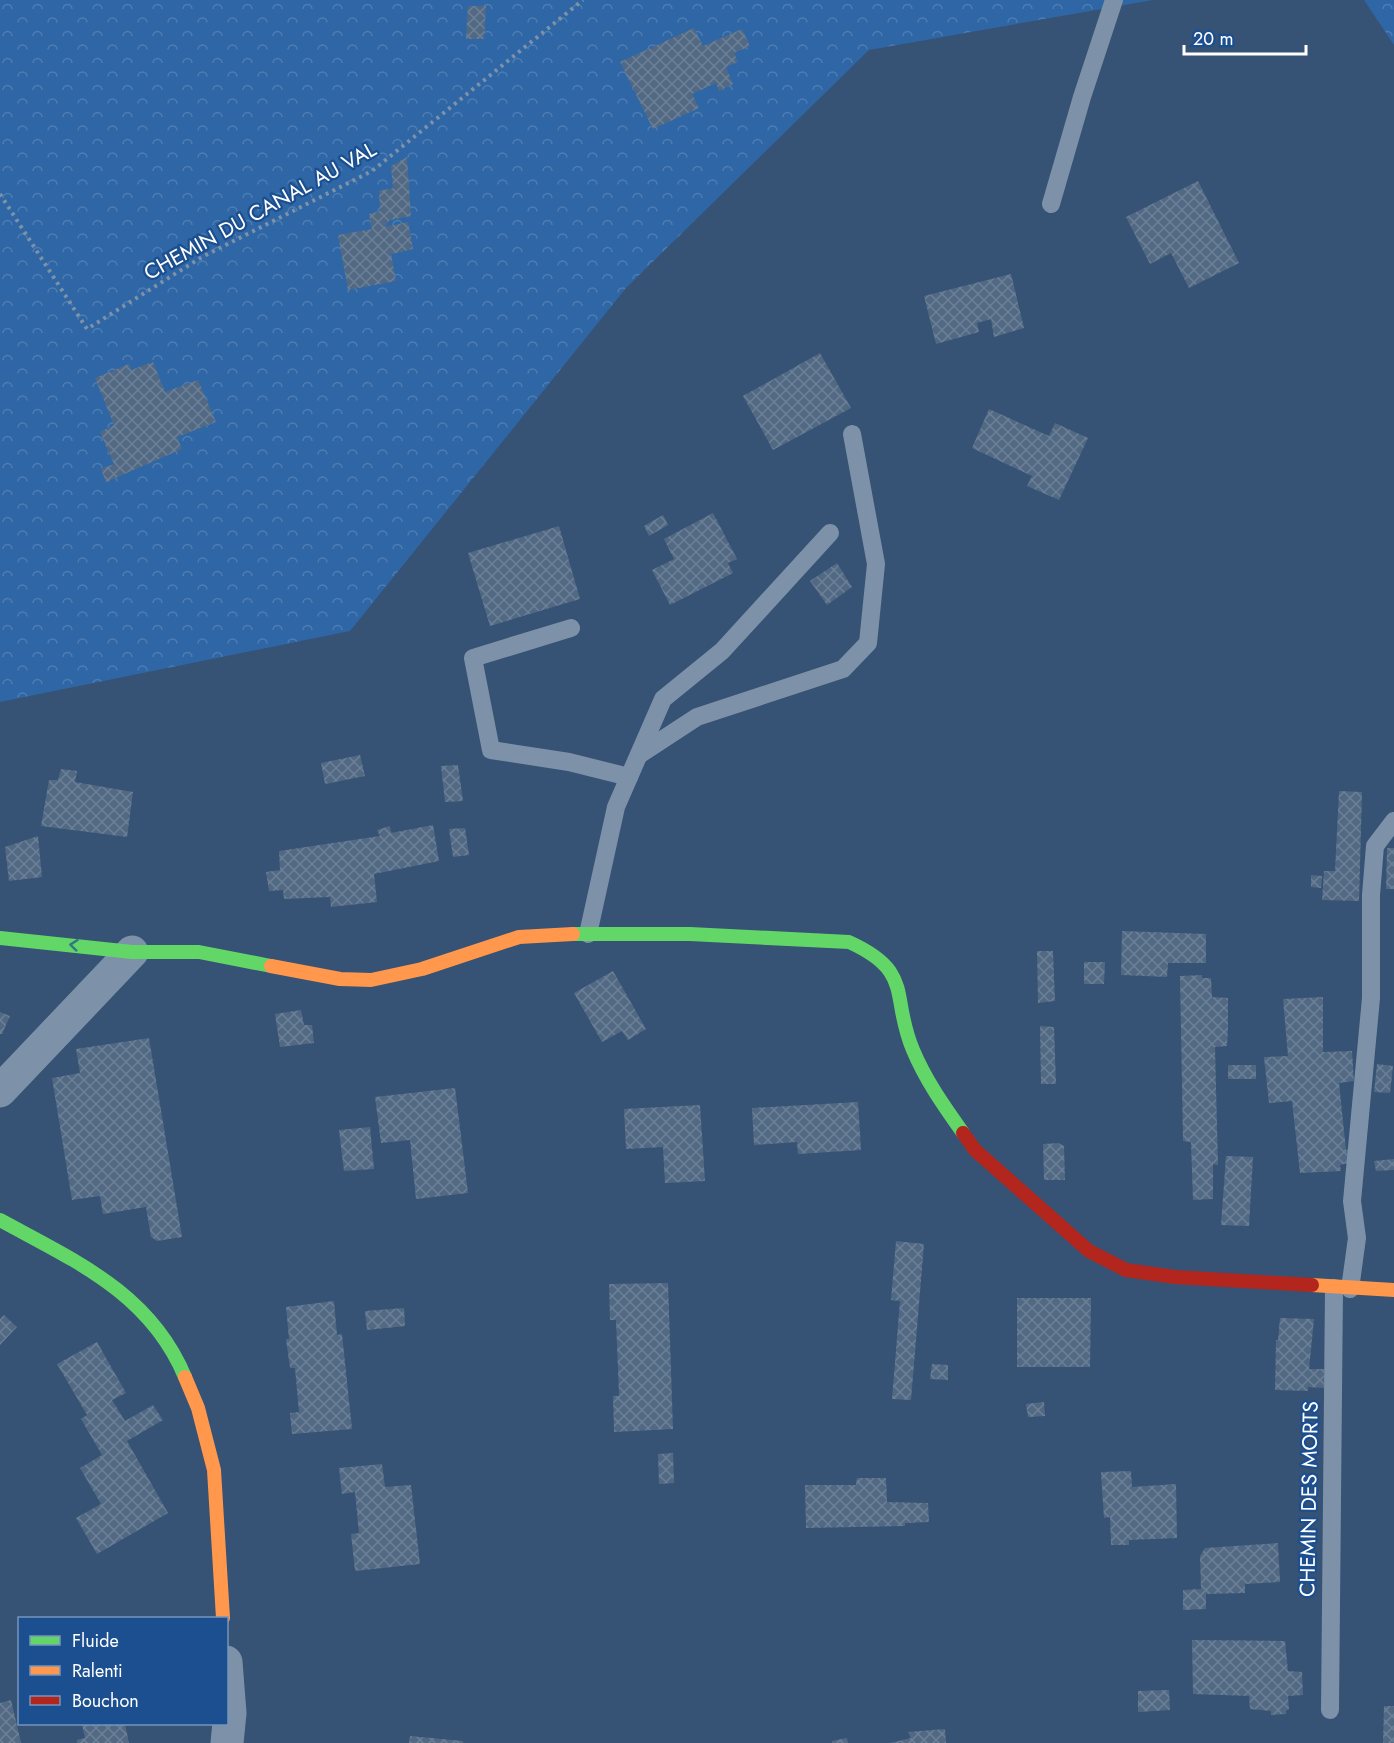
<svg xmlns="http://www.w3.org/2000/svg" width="1394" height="1743" viewBox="0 0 1394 1743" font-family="Jost,sans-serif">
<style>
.forest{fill:url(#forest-crowns)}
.building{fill:url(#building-cross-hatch)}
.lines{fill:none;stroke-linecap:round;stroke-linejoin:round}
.path{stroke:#7d92a8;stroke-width:4;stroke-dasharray:3 4.5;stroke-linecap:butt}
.lane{stroke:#7d92a8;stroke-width:18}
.street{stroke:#7d92a8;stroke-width:33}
.fast{stroke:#63d668;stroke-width:14}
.slow{stroke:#ff974d;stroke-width:14}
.jam{stroke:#b3261e;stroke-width:14}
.oneway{stroke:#317883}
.labels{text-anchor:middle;stroke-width:4.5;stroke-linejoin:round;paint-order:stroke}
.street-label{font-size:21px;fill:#fff;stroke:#1b4f8f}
</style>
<defs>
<pattern id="forest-crowns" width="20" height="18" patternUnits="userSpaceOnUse" patternTransform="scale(1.5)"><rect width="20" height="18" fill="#2f66a5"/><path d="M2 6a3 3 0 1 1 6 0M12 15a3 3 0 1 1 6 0" fill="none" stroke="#4e7db2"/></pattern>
<pattern id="building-cross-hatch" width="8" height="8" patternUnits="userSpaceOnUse" patternTransform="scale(1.5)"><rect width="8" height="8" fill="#526984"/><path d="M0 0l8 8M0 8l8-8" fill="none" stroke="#6c8096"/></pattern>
</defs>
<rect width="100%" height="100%" fill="#365274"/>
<g class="forest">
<path d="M 0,0 L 1153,0 L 869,50 L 626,288 L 350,631 L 0,702 Z"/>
<path d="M 1364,0 L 1394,0 L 1394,45 Z"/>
</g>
<g class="building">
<path d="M 468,6 L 486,6 L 484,39 L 466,39 Z"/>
<path d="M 694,28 L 703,46 L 742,29 L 750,46 L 734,53 L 738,62 L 726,67 L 733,84 L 719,91 L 716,83 L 692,94 L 699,108 L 653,129 L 620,62 Z"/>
<path d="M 407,157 L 411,216 L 390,220 L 384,227 L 408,222 L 413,249 L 391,254 L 396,281 L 348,290 L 338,235 L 372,229 L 369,214 L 380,211 L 379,191 L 393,188 L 391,166 Z"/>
<path d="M 1198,181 L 1239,263 L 1189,288 L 1171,253 L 1150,264 L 1126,217 Z"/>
<path d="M 1011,274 L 1024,328 L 994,337 L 991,319 L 977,323 L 979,332 L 936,344 L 924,296 Z"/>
<path d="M 820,353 L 851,408 L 773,450 L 743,396 Z"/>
<path d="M 153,362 L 165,392 L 198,380 L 216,422 L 177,437 L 182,449 L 106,482 L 101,469 L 114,464 L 100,432 L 114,425 L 95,378 L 129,364 L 131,370 Z"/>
<path d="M 989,409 L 1049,436 L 1055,423 L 1088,438 L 1059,500 L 1027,486 L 1032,476 L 972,448 Z"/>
<path d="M 713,513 L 737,559 L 728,563 L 733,573 L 670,605 L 652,570 L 674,559 L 664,539 Z"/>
<path d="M 663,515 L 668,525 L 649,536 L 644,526 Z"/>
<path d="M 559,526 L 580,599 L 490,626 L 468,553 Z"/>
<path d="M 837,563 L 852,587 L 827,605 L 810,581 Z"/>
<path d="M 360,755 L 365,776 L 325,784 L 321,763 Z"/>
<path d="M 458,765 L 463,801 L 445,802 L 441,766 Z"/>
<path d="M 61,769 L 77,771 L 75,782 L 133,792 L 127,837 L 41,826 L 49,780 L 58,780 Z"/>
<path d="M 1339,791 L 1362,792 L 1359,901 L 1322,900 L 1324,871 L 1335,871 Z"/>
<path d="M 433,825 L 439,861 L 374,874 L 377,902 L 331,907 L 330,897 L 284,899 L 283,890 L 269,891 L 266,872 L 280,870 L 279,851 L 380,836 L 377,830 L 390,826 L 391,833 Z"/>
<path d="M 465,828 L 469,855 L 453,857 L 449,829 Z"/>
<path d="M 38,836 L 42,877 L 9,881 L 5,847 Z"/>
<path d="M 1387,848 L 1394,848 L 1394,889 L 1386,889 Z"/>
<path d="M 1311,875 L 1322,876 L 1321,888 L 1311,887 Z"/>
<path d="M 1122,931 L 1206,934 L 1206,963 L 1168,963 L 1167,977 L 1121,975 Z"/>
<path d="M 1037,951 L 1053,951 L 1055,1001 L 1038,1003 Z"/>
<path d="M 1084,962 L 1105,962 L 1104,984 L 1084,984 Z"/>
<path d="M 613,971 L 646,1029 L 628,1040 L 622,1031 L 602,1042 L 574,993 Z"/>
<path d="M 1202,975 L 1202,978 L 1211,978 L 1212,997 L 1228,998 L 1228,1029 L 1227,1046 L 1215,1047 L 1218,1165 L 1213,1164 L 1213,1199 L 1193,1200 L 1191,1142 L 1183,1141 L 1180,976 Z"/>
<path d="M 1323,997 L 1323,1052 L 1352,1051 L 1354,1081 L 1339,1083 L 1346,1150 L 1349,1149 L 1348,1163 L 1340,1165 L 1341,1171 L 1300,1173 L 1292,1101 L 1269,1103 L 1264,1057 L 1288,1056 L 1283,999 Z"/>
<path d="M 301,1010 L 304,1025 L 312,1025 L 314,1043 L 280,1047 L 275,1014 Z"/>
<path d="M 0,1012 L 10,1016 L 2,1034 L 0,1034 Z"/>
<path d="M 1040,1026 L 1054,1027 L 1056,1084 L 1041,1084 Z"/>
<path d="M 149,1038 L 182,1237 L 157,1241 L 151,1237 L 146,1207 L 103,1214 L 100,1196 L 72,1200 L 52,1078 L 80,1073 L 76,1049 Z"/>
<path d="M 1377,1064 L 1393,1066 L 1390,1093 L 1374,1092 Z"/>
<rect x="1228" y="1065" width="28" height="14"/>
<path d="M 455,1088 L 468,1193 L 416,1199 L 410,1140 L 381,1143 L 375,1097 Z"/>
<path d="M 858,1102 L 861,1150 L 798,1154 L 797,1142 L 754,1145 L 752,1108 Z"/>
<path d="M 700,1105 L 705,1181 L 665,1183 L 663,1147 L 626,1149 L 624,1109 Z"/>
<path d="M 370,1127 L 374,1169 L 344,1171 L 339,1130 Z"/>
<path d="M 1058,1143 L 1064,1146 L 1065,1180 L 1044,1180 L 1043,1144 Z"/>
<path d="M 1226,1156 L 1253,1157 L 1249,1226 L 1221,1225 Z"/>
<path d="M 1394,1159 L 1394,1170 L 1376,1171 L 1374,1161 Z"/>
<path d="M 896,1241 L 924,1244 L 911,1400 L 892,1399 L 900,1301 L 891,1300 Z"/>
<path d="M 668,1283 L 673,1429 L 614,1432 L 613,1396 L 619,1396 L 616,1320 L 610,1320 L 609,1284 Z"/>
<path d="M 1017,1298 L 1091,1298 L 1090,1367 L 1017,1367 Z"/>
<path d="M 334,1301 L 337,1335 L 342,1334 L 352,1429 L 292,1434 L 290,1413 L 299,1412 L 295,1368 L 290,1368 L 286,1339 L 289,1339 L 286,1307 Z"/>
<path d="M 404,1308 L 405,1326 L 367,1330 L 365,1311 Z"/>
<path d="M 4,1315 L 17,1327 L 0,1345 L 0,1319 Z"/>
<path d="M 1280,1318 L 1314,1319 L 1309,1369 L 1324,1369 L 1324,1388 L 1308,1387 L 1308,1391 L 1275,1390 L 1276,1340 L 1278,1340 Z"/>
<path d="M 97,1342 L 126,1393 L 112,1400 L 125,1421 L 153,1405 L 163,1420 L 127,1441 L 168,1513 L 97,1554 L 76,1518 L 101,1504 L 80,1468 L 102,1455 L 81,1419 L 87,1415 L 57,1364 Z"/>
<path d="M 932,1364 L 948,1365 L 948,1380 L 930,1379 Z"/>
<path d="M 1044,1402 L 1045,1416 L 1028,1417 L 1026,1404 Z"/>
<path d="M 673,1453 L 674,1483 L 659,1484 L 658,1454 Z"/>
<path d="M 382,1464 L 385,1487 L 411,1485 L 420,1564 L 355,1571 L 351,1534 L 359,1533 L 355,1492 L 342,1494 L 339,1468 Z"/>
<path d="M 1131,1471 L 1132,1487 L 1176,1484 L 1177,1538 L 1129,1540 L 1129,1545 L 1111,1545 L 1110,1517 L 1104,1518 L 1101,1472 Z"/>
<path d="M 857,1478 L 886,1478 L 887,1502 L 928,1503 L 929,1522 L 905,1523 L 905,1526 L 806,1528 L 805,1485 L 856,1485 Z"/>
<path d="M 1278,1543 L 1280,1582 L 1245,1584 L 1245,1593 L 1206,1594 L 1206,1609 L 1183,1610 L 1183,1590 L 1201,1589 L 1200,1556 L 1205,1548 Z"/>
<path d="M 1192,1640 L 1285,1641 L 1288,1671 L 1302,1672 L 1303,1695 L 1288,1696 L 1289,1709 L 1286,1711 L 1286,1714 L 1271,1715 L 1271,1711 L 1250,1709 L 1249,1696 L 1193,1694 Z"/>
<path d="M 1169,1690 L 1170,1710 L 1138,1712 L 1138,1691 Z"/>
<path d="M 11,1700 L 21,1743 L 0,1743 L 0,1703 Z"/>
<path d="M 1384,1706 L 1394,1706 L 1394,1743 L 1383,1743 Z"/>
<path d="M 82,1724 L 125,1724 L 129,1743 L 77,1743 L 77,1740 L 85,1738 Z"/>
<path d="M 945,1729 L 946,1743 L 890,1743 L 911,1738 L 908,1732 Z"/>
<path d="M 410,1736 L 463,1741 L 463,1743 L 409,1743 Z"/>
<path d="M 847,1738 L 848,1743 L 832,1743 L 832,1741 Z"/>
</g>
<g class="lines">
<path class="path" d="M 0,194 L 87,329 L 202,257 L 372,171 L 583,0"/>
<g class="lane">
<path d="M 1051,204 L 1082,97 L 1114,0"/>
<path d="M 571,628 L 473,658 L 491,750 L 569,762 L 629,777"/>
<path d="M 639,755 L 697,717 L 843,669 L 868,643 L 876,564 L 852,434"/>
<path d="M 588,934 L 616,807 L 663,699 L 722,651 L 830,533"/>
<path d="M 1350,1289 L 1357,1238 L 1352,1201 L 1371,998 L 1371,895 L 1375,846 L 1394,821"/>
<path d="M 1330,1710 L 1334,1288"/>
</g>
<g class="street">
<path d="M 0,1091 L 132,952"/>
<path d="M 226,1662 L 230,1713 L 227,1743"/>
</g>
<g class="fast">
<path d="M 573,934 L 690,934 L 849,942 C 915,972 890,996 913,1050 C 926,1081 944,1106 963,1133"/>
<path d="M 0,938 L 132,952 L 199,952 L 271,966"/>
<path d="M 0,1220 C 75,1261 150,1293 185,1377"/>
</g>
<g class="slow">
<path d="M 271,966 L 340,979 L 371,980 L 422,969 L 519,937 L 573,934"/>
<path d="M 1312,1285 L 1394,1290"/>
<path d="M 185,1377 L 198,1408 L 214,1470 L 223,1618"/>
</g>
<path class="jam" d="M 963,1133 L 975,1150 L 1089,1251 L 1126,1270 L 1175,1277 L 1312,1285"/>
</g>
<defs><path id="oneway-chevron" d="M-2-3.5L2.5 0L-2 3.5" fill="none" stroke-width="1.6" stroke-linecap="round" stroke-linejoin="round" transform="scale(1.5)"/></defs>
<use class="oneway" href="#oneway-chevron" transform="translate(74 945) rotate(-174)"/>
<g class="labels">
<g class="street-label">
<text transform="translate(260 211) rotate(-29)" y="7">CHEMIN DU CANAL AU VAL</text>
<text transform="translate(1309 1499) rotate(-89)" y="7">CHEMIN DES MORTS</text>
</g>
</g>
<rect x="18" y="1617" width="210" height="108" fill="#1b4f8f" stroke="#7695bc" stroke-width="1.5"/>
<rect x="30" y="1636" width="30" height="9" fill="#63d668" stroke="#7695bc" stroke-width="1.5"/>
<text x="72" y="1647" font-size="18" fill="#ffffff">Fluide</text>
<rect x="30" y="1666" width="30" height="9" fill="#ff974d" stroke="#7695bc" stroke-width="1.5"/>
<text x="72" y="1677" font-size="18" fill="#ffffff">Ralenti</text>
<rect x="30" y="1696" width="30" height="9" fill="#b3261e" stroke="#7695bc" stroke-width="1.5"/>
<text x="72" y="1707" font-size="18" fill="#ffffff">Bouchon</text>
<path d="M1184 45v9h122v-9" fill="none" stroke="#ffffff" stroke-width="3"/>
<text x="1193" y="45" font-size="18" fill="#ffffff" stroke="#1b4f8f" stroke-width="4.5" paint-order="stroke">20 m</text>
</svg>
